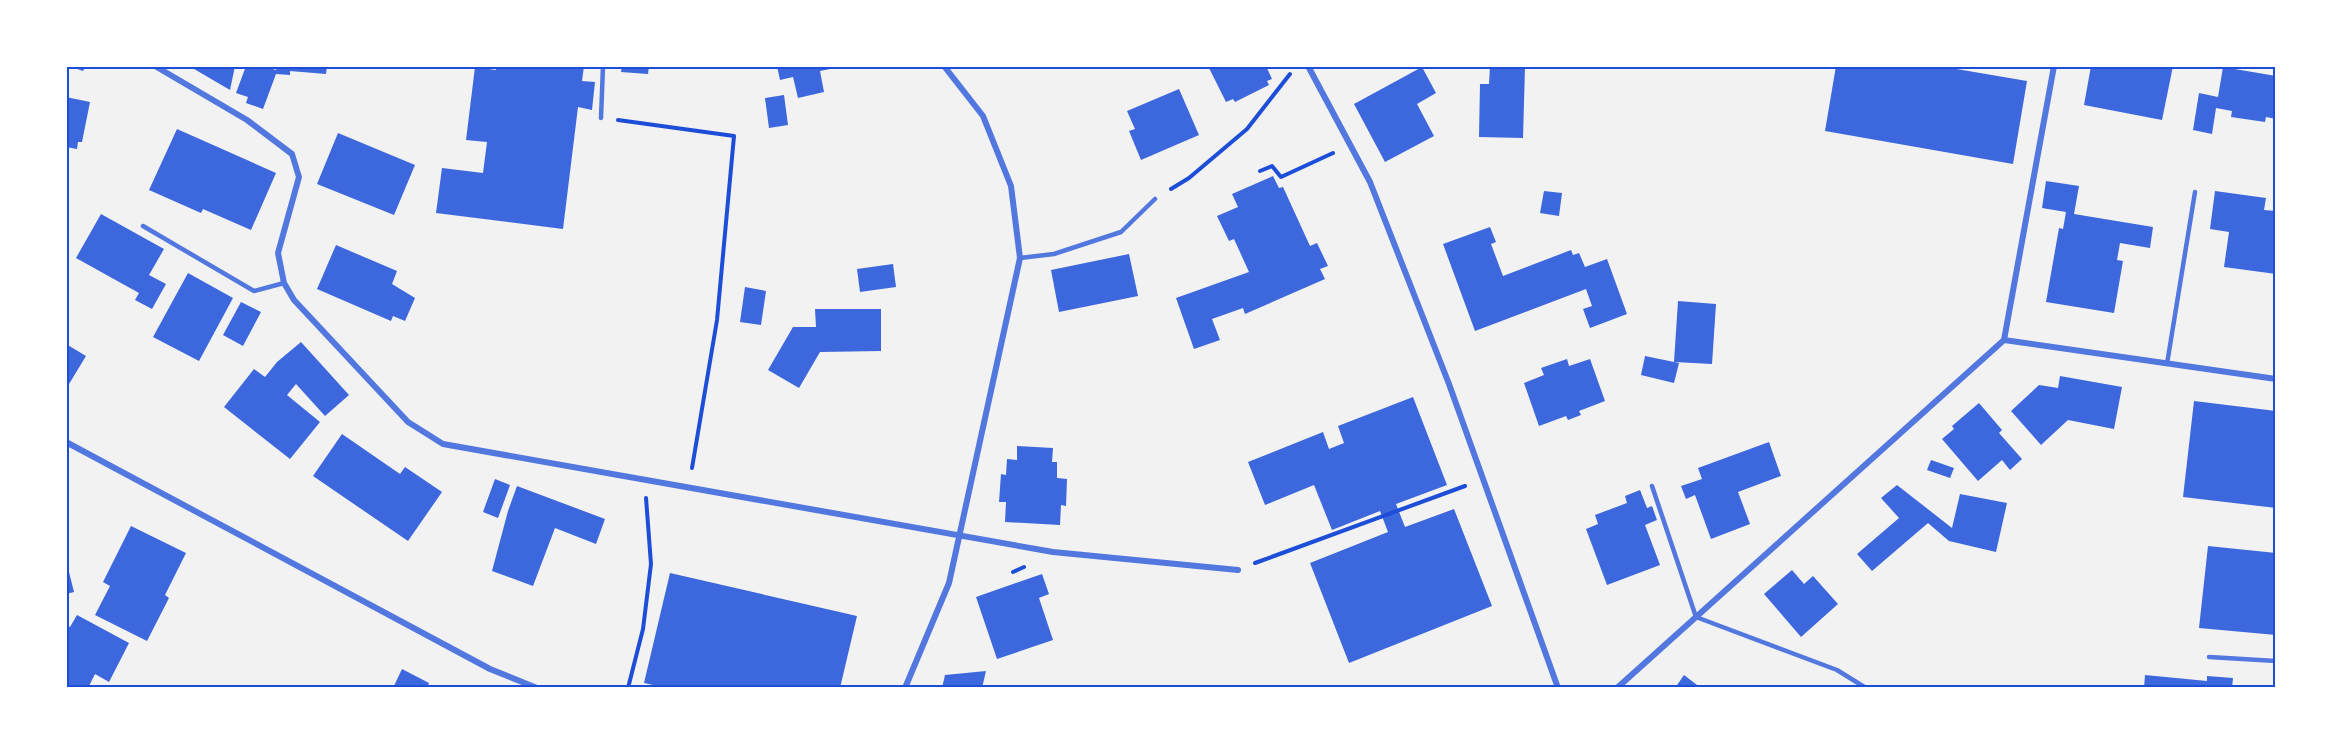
<svg xmlns="http://www.w3.org/2000/svg" width="2342" height="754" viewBox="0 0 2342 754" font-family="'Source Sans 3',sans-serif">
<style>
.building{fill:#3d67dc}
.lines{fill:none;stroke-linecap:round;stroke-linejoin:round}
.path{stroke:#1d4ed8;stroke-width:4}
.service{stroke:#5277de;stroke-width:4.5}
.minor{stroke:#5277de;stroke-width:6}
.neatline{fill:none;stroke:#1d4ed8;stroke-width:2}
</style>
<rect width="100%" height="100%" fill="#f2f2f2"/>
<g class="building">
<path d="M 69,66 L 86,66 L 83,71 Z"/>
<path d="M 189,66 L 235,66 L 230,90 Z"/>
<path d="M 246,66 L 264,66 L 276,70 L 277,66 L 327,66 L 326,74 L 290,71 L 290,75 L 276,74 L 263,109 L 246,103 L 248,97 L 236,93 Z"/>
<path d="M 497,66 L 584,66 L 582,81 L 595,82 L 592,110 L 578,107 L 563,229 L 436,213 L 442,168 L 483,173 L 487,142 L 466,140 L 475,67 L 496,70 Z"/>
<path d="M 622,66 L 649,66 L 648,74 L 621,72 Z"/>
<path d="M 777,66 L 840,66 L 840,67 L 820,71 L 824,92 L 798,98 L 793,77 L 780,80 Z"/>
<path d="M 1208,66 L 1266,66 L 1272,79 L 1267,81 L 1269,85 L 1235,102 L 1233,99 L 1226,102 Z"/>
<path d="M 1490,66 L 1525,67 L 1523,138 L 1479,137 L 1480,84 L 1489,84 Z"/>
<path d="M 1836,66 L 1939,66 L 2027,81 L 2013,164 L 1825,131 Z"/>
<path d="M 2091,66 L 2173,66 L 2162,120 L 2084,105 Z"/>
<path d="M 1422,67 L 1436,93 L 1417,104 L 1434,136 L 1385,162 L 1354,104 Z"/>
<path d="M 2223,67 L 2276,76 L 2276,119 L 2266,117 L 2265,122 L 2231,117 L 2232,111 L 2216,108 L 2212,134 L 2193,130 L 2199,93 L 2218,97 Z"/>
<path d="M 1179,89 L 1199,135 L 1141,160 L 1129,131 L 1135,129 L 1127,111 Z"/>
<path d="M 784,95 L 788,125 L 769,128 L 765,98 Z"/>
<path d="M 66,97 L 90,102 L 82,142 L 78,142 L 77,149 L 66,147 Z"/>
<path d="M 177,129 L 276,173 L 251,230 L 203,209 L 201,213 L 149,190 Z"/>
<path d="M 338,133 L 415,165 L 394,215 L 317,184 Z"/>
<path d="M 1273,176 L 1279,188 L 1283,187 L 1310,246 L 1317,243 L 1328,266 L 1320,269 L 1325,279 L 1245,314 L 1243,308 L 1212,319 L 1220,340 L 1194,349 L 1176,298 L 1249,272 L 1234,239 L 1229,241 L 1217,216 L 1238,207 L 1232,194 Z"/>
<path d="M 2046,181 L 2079,186 L 2074,214 L 2153,227 L 2150,248 L 2120,243 L 2117,260 L 2123,261 L 2114,313 L 2046,302 L 2059,228 L 2063,229 L 2066,212 L 2042,208 Z"/>
<path d="M 1544,191 L 1562,193 L 1559,216 L 1540,213 Z"/>
<path d="M 2215,191 L 2266,198 L 2264,210 L 2276,211 L 2276,274 L 2224,267 L 2229,232 L 2210,229 Z"/>
<path d="M 101,214 L 164,249 L 149,275 L 166,284 L 152,309 L 135,300 L 139,293 L 76,258 Z"/>
<path d="M 1490,227 L 1496,242 L 1491,244 L 1503,276 L 1571,250 L 1573,255 L 1579,253 L 1585,267 L 1607,259 L 1627,314 L 1590,328 L 1583,309 L 1592,306 L 1586,289 L 1475,331 L 1443,244 Z"/>
<path d="M 336,245 L 397,271 L 392,284 L 415,298 L 405,321 L 393,316 L 391,321 L 317,289 Z"/>
<path d="M 1129,254 L 1138,296 L 1059,312 L 1051,270 Z"/>
<path d="M 893,264 L 896,287 L 860,292 L 857,269 Z"/>
<path d="M 188,273 L 233,298 L 199,361 L 153,337 Z"/>
<path d="M 745,287 L 766,291 L 761,325 L 740,322 Z"/>
<path d="M 1678,301 L 1716,304 L 1712,364 L 1674,362 Z"/>
<path d="M 241,302 L 261,312 L 243,346 L 223,335 Z"/>
<path d="M 815,309 L 881,309 L 881,351 L 820,352 L 799,388 L 768,370 L 793,327 L 816,327 Z"/>
<path d="M 301,342 L 349,395 L 325,416 L 296,384 L 287,395 L 320,422 L 290,459 L 224,407 L 254,369 L 265,377 L 277,362 Z"/>
<path d="M 66,344 L 86,356 L 66,389 Z"/>
<path d="M 1645,356 L 1679,363 L 1674,383 L 1641,375 Z"/>
<path d="M 1567,359 L 1569,366 L 1590,359 L 1605,401 L 1579,411 L 1581,415 L 1568,420 L 1566,416 L 1539,426 L 1524,383 L 1544,375 L 1541,368 Z"/>
<path d="M 2060,376 L 2122,387 L 2114,429 L 2068,420 L 2041,445 L 2011,411 L 2039,385 L 2058,388 Z"/>
<path d="M 1413,397 L 1447,485 L 1396,504 L 1405,527 L 1454,509 L 1492,606 L 1349,663 L 1310,563 L 1388,532 L 1380,511 L 1332,530 L 1314,485 L 1265,505 L 1248,462 L 1323,432 L 1329,449 L 1344,443 L 1338,426 Z"/>
<path d="M 2194,401 L 2276,411 L 2276,508 L 2183,497 Z"/>
<path d="M 1979,403 L 2002,430 L 1999,433 L 2022,459 L 2010,470 L 2002,460 L 1978,481 L 1942,439 L 1954,429 L 1952,426 Z"/>
<path d="M 342,434 L 400,474 L 405,467 L 442,492 L 408,541 L 313,476 Z"/>
<path d="M 1769,442 L 1781,476 L 1738,492 L 1750,524 L 1711,539 L 1695,495 L 1686,499 L 1681,486 L 1702,479 L 1698,468 Z"/>
<path d="M 1017,446 L 1053,448 L 1052,462 L 1057,462 L 1057,478 L 1067,479 L 1066,506 L 1061,505 L 1060,525 L 1005,522 L 1006,502 L 999,502 L 1001,474 L 1006,475 L 1007,459 L 1017,460 Z"/>
<path d="M 1931,460 L 1954,468 L 1950,478 L 1927,470 Z"/>
<path d="M 495,479 L 510,485 L 498,518 L 483,512 Z"/>
<path d="M 1897,485 L 1952,528 L 1960,494 L 2007,503 L 1996,552 L 1949,541 L 1928,523 L 1872,571 L 1857,554 L 1899,518 L 1881,498 Z"/>
<path d="M 517,486 L 605,519 L 596,544 L 555,528 L 533,586 L 492,571 L 508,511 Z"/>
<path d="M 1640,490 L 1647,508 L 1652,506 L 1657,520 L 1645,525 L 1660,565 L 1607,585 L 1586,529 L 1598,524 L 1595,515 L 1627,503 L 1625,496 Z"/>
<path d="M 131,526 L 186,553 L 165,595 L 169,598 L 147,641 L 95,615 L 110,586 L 103,582 Z"/>
<path d="M 2208,546 L 2276,553 L 2276,635 L 2199,628 Z"/>
<path d="M 66,560 L 74,592 L 66,594 Z"/>
<path d="M 1792,570 L 1804,584 L 1813,576 L 1838,604 L 1801,637 L 1764,594 Z"/>
<path d="M 670,573 L 857,616 L 840,688 L 667,688 L 644,683 Z"/>
<path d="M 1042,574 L 1049,594 L 1039,598 L 1053,640 L 997,659 L 976,597 Z"/>
<path d="M 77,615 L 129,643 L 109,682 L 95,674 L 88,688 L 74,688 L 66,683 L 66,625 L 70,627 Z"/>
<path d="M 402,669 L 429,683 L 427,688 L 393,688 Z"/>
<path d="M 986,671 L 982,688 L 942,688 L 945,675 Z"/>
<path d="M 1684,675 L 1701,688 L 1675,688 Z"/>
<path d="M 2145,675 L 2207,681 L 2207,676 L 2233,678 L 2232,688 L 2144,688 Z"/>
</g>
<g class="lines">
<g class="path">
<path d="M 618,120 L 734,136 L 717,320 L 692,468"/>
<path d="M 1260,171 L 1272,166 L 1281,177 L 1333,153"/>
<path d="M 1171,189 L 1189,178 L 1247,129 L 1290,74"/>
<path d="M 1255,563 L 1465,486"/>
<path d="M 1013,572 L 1024,567"/>
<path d="M 628,688 L 643,629 L 651,564 L 646,498"/>
</g>
<g class="service">
<path d="M 601,118 L 603,66"/>
<path d="M 143,226 L 254,291 L 284,283"/>
<path d="M 1020,258 L 1054,254 L 1121,232 L 1155,199"/>
<path d="M 2167,364 L 2195,192"/>
<path d="M 1652,486 L 1696,617 L 1837,670 L 1866,688"/>
<path d="M 2209,657 L 2276,661"/>
</g>
<g class="minor">
<path d="M 155,66 L 247,120 L 292,154 L 299,177 L 278,253 L 284,283 L 294,300 L 408,422 L 443,444 L 1053,552 L 1238,570"/>
<path d="M 1308,66 L 1370,182 L 1449,384 L 1558,688"/>
<path d="M 2004,340 L 2054,66"/>
<path d="M 66,442 L 490,669 L 537,688"/>
<path d="M 905,688 L 949,583 L 1020,258 L 1011,186 L 983,116 L 944,66"/>
<path d="M 1617,688 L 2004,340 L 2276,379"/>
</g>
</g>
<rect width="2342" height="754" fill="none" stroke="#ffffff" stroke-width="135"/>
<rect x="68" y="68" width="2206" height="618" class="neatline"/>
</svg>
